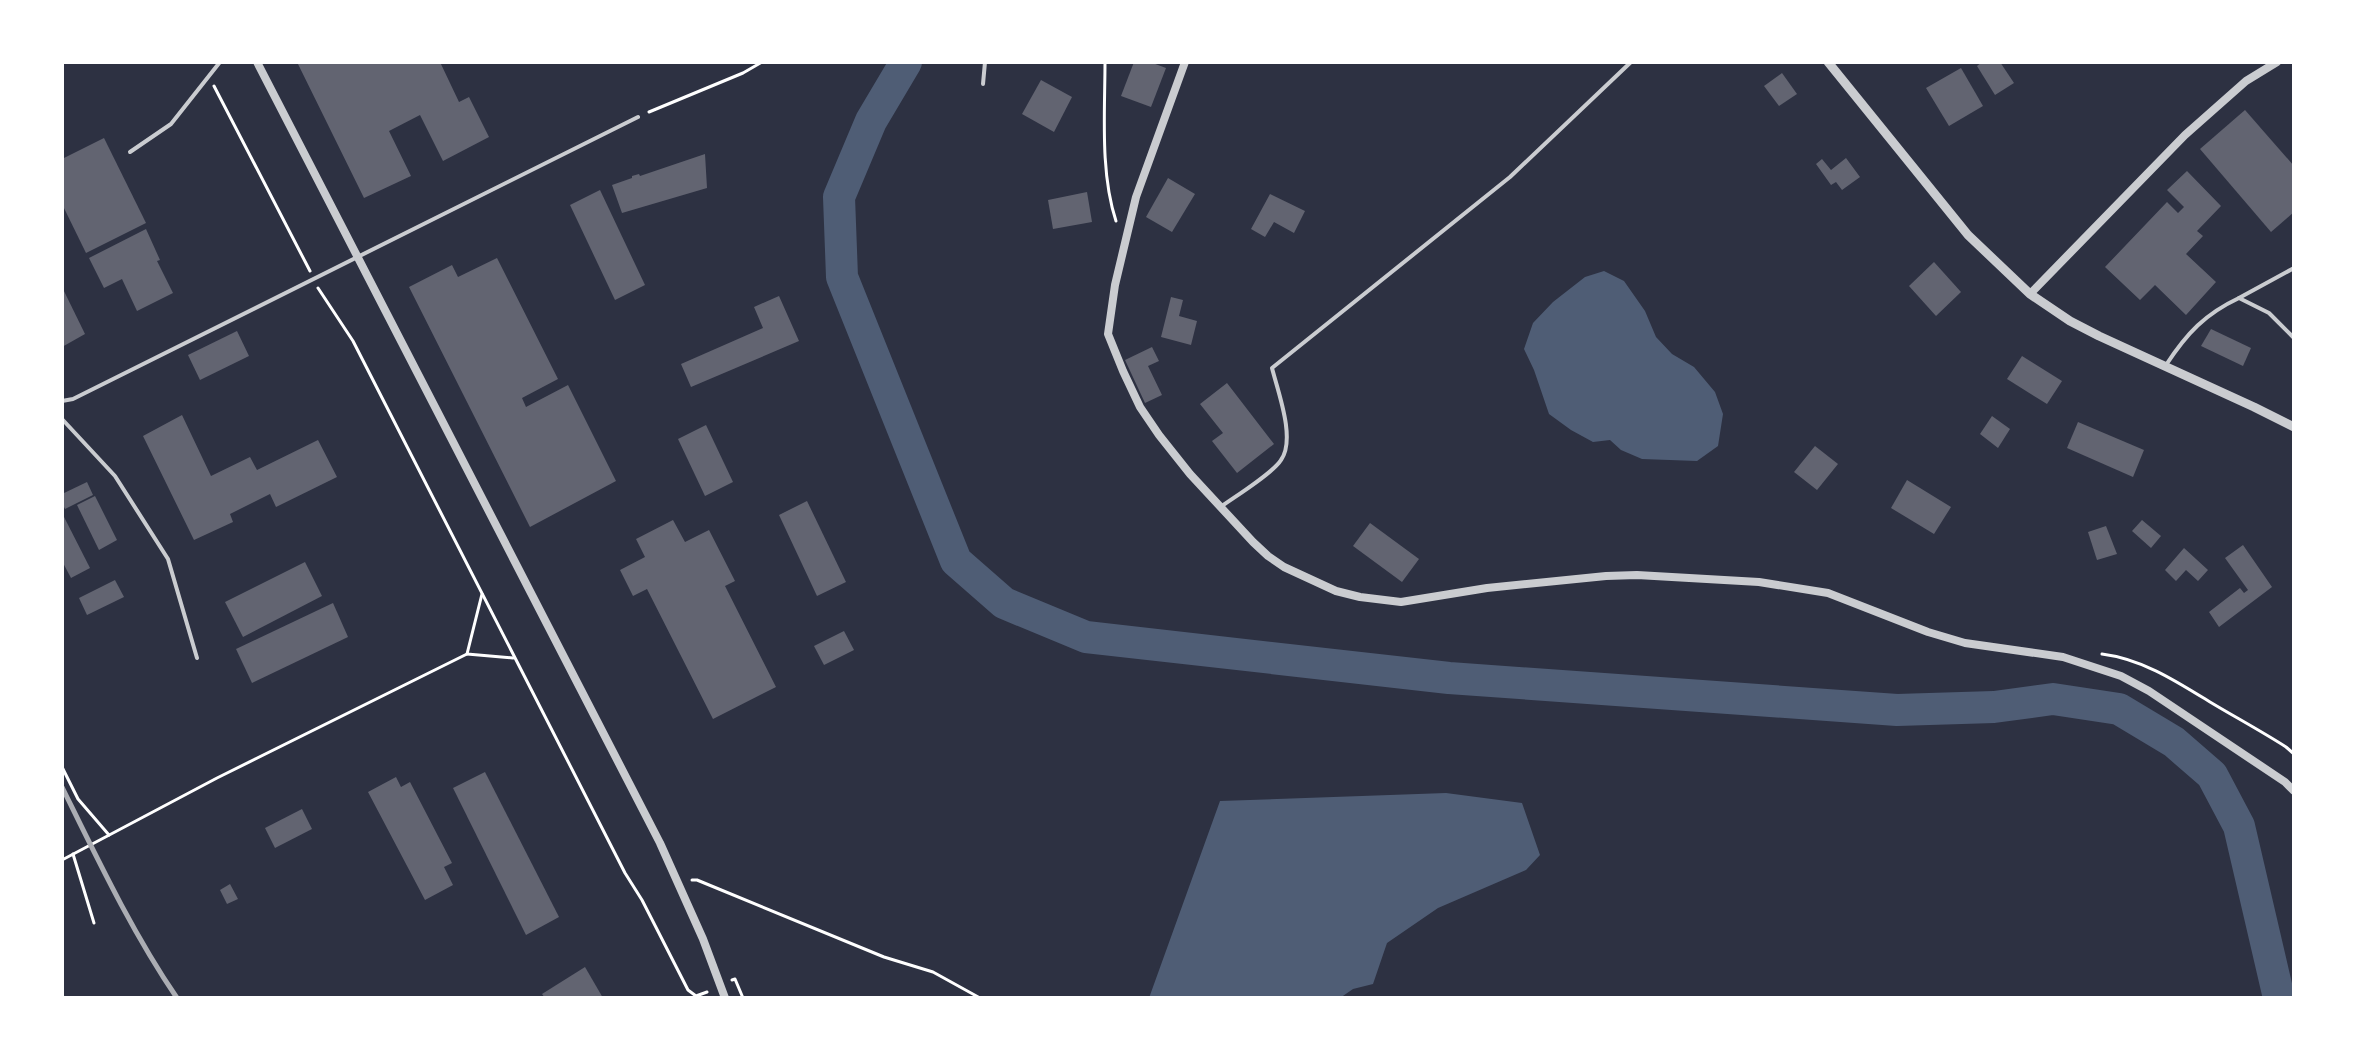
<svg xmlns="http://www.w3.org/2000/svg" width="2356" height="1060" viewBox="0 0 2356 1060" font-family="'Public Sans',sans-serif">
<style>
.water{fill:#4f5d75}
.lines{fill:none;stroke-linecap:round;stroke-linejoin:round}
.river{stroke:#4f5d75;stroke-width:32}
.building{fill:#626471}
.path{stroke:#fff;stroke-width:3}
.service{stroke:#caccd0;stroke-width:4}
.minor{stroke:#caccd0;stroke-width:8}
.tertiary{stroke:#caccd0;stroke-width:9}
.rail{stroke:#abadb3;stroke-width:5}
</style>
<rect width="100%" height="100%" fill="#2d3142"/>
<g class="water">
<path d="M 1604,271 L 1624,281 L 1645,311 L 1656,337 L 1672,354 L 1694,367 L 1715,392 L 1723,414 L 1718,446 L 1697,461 L 1642,459 L 1621,450 L 1610,440 L 1593,442 L 1571,430 L 1549,414 L 1534,370 L 1524,349 L 1533,323 L 1553,302 L 1585,277 Z"/>
<path d="M 1446,793 L 1522,803 L 1540,855 L 1526,870 L 1438,908 L 1387,943 L 1373,984 L 1353,989 L 1340,998 L 1149,998 L 1220,801 Z"/>
</g>
<g class="lines">
<path class="river" d="M 906,62 L 871,121 L 839,197 L 842,277 L 956,561 L 1004,603 L 1086,637 L 1449,678 L 1897,710 L 1994,707 L 2053,699 L 2119,709 L 2174,742 L 2212,775 L 2239,826 L 2279,998"/>
</g>
<g class="building">
<path d="M 297,62 L 440,62 L 459,102 L 469,97 L 489,137 L 443,161 L 420,115 L 389,131 L 411,176 L 364,198 Z"/>
<path d="M 1134,62 L 1150,62 L 1166,68 L 1151,107 L 1121,96 Z"/>
<path d="M 1982,62 L 2000,62 L 2014,83 L 1995,95 L 1977,66 Z"/>
<path d="M 1961,68 L 1983,106 L 1949,126 L 1926,88 Z"/>
<path d="M 1782,73 L 1797,94 L 1779,106 L 1764,86 Z"/>
<path d="M 1041,80 L 1072,97 L 1054,132 L 1022,114 Z"/>
<path d="M 2245,110 L 2294,166 L 2294,212 L 2271,232 L 2200,149 Z"/>
<path d="M 104,138 L 146,223 L 86,253 L 62,204 L 62,159 Z"/>
<path d="M 705,154 L 707,188 L 622,213 L 612,185 L 632,178 L 632,176 L 639,174 L 640,176 Z"/>
<path d="M 1846,158 L 1860,177 L 1842,190 L 1836,182 L 1831,185 L 1816,164 L 1822,159 L 1831,170 Z"/>
<path d="M 2187,171 L 2221,206 L 2197,231 L 2203,236 L 2186,254 L 2216,282 L 2186,315 L 2155,285 L 2140,300 L 2105,267 L 2167,202 L 2178,213 L 2184,207 L 2167,190 Z"/>
<path d="M 1168,178 L 1195,194 L 1172,232 L 1146,217 Z"/>
<path d="M 600,190 L 645,285 L 615,300 L 570,205 Z"/>
<path d="M 1087,192 L 1092,222 L 1053,229 L 1048,200 Z"/>
<path d="M 1270,194 L 1305,211 L 1294,233 L 1274,222 L 1265,237 L 1251,229 Z"/>
<path d="M 146,229 L 160,260 L 157,261 L 173,293 L 137,311 L 122,279 L 104,288 L 89,258 Z"/>
<path d="M 497,258 L 558,379 L 522,398 L 526,407 L 568,385 L 616,481 L 530,527 L 409,287 L 452,265 L 458,277 Z"/>
<path d="M 1934,262 L 1961,292 L 1936,316 L 1909,286 Z"/>
<path d="M 62,287 L 85,334 L 62,347 Z"/>
<path d="M 779,296 L 799,341 L 691,387 L 681,364 L 763,328 L 754,307 Z"/>
<path d="M 1171,297 L 1183,300 L 1179,316 L 1197,321 L 1191,345 L 1161,337 Z"/>
<path d="M 2211,329 L 2251,348 L 2243,366 L 2201,346 Z"/>
<path d="M 237,331 L 249,356 L 200,380 L 188,355 Z"/>
<path d="M 1152,347 L 1159,361 L 1148,366 L 1162,395 L 1145,403 L 1125,360 Z"/>
<path d="M 2022,356 L 2062,381 L 2047,404 L 2007,379 Z"/>
<path d="M 1227,383 L 1274,444 L 1237,473 L 1212,441 L 1223,433 L 1200,404 Z"/>
<path d="M 182,415 L 211,476 L 250,457 L 257,470 L 318,440 L 337,477 L 276,507 L 270,494 L 230,514 L 233,522 L 194,540 L 143,436 Z"/>
<path d="M 1992,416 L 2010,429 L 1998,448 L 1980,434 Z"/>
<path d="M 2078,422 L 2144,450 L 2133,477 L 2067,448 Z"/>
<path d="M 706,425 L 733,482 L 705,496 L 678,439 Z"/>
<path d="M 1815,446 L 1838,464 L 1817,490 L 1794,472 Z"/>
<path d="M 1907,480 L 1951,507 L 1934,534 L 1891,508 Z"/>
<path d="M 87,482 L 93,495 L 65,509 L 62,503 L 62,494 Z"/>
<path d="M 95,496 L 117,540 L 99,550 L 77,505 Z"/>
<path d="M 807,501 L 846,582 L 817,596 L 779,515 Z"/>
<path d="M 62,513 L 90,568 L 71,578 L 62,561 Z"/>
<path d="M 673,520 L 685,542 L 709,530 L 735,581 L 725,586 L 776,687 L 713,719 L 647,589 L 633,596 L 620,570 L 645,557 L 636,539 Z"/>
<path d="M 2142,520 L 2161,536 L 2151,548 L 2132,531 Z"/>
<path d="M 1370,523 L 1419,559 L 1402,582 L 1353,546 Z"/>
<path d="M 2106,526 L 2117,554 L 2097,560 L 2088,532 Z"/>
<path d="M 2243,545 L 2272,587 L 2219,627 L 2209,612 L 2240,588 L 2244,593 L 2248,590 L 2225,558 Z"/>
<path d="M 2184,548 L 2208,570 L 2198,581 L 2186,570 L 2176,581 L 2165,570 Z"/>
<path d="M 305,562 L 322,596 L 243,637 L 225,602 Z"/>
<path d="M 115,580 L 124,597 L 87,615 L 79,598 Z"/>
<path d="M 333,603 L 348,637 L 252,683 L 236,649 Z"/>
<path d="M 844,631 L 854,650 L 824,665 L 814,646 Z"/>
<path d="M 485,772 L 559,917 L 526,935 L 453,788 Z"/>
<path d="M 396,777 L 401,787 L 410,782 L 452,863 L 444,867 L 453,885 L 425,900 L 368,792 Z"/>
<path d="M 302,809 L 312,829 L 275,848 L 265,828 Z"/>
<path d="M 230,884 L 238,899 L 227,904 L 220,890 Z"/>
<path d="M 585,967 L 603,998 L 545,998 L 542,994 Z"/>
</g>
<g class="lines">
<g class="path">
<path d="M 1105,62 C 1105,112 1100,173 1116,221"/>
<path d="M 214,86 L 310,271"/>
<path d="M 649,112 L 743,73 L 762,62"/>
<path d="M 318,288 L 353,341 L 625,873 L 642,900 L 688,990 L 696,996 L 707,992"/>
<path d="M 482,594 L 467,654 L 513,658"/>
<path d="M 2102,654 C 2142,659 2176,681 2210,702 C 2235,717 2261,731 2286,747 L 2294,754"/>
<path d="M 62,767 L 78,799 L 109,835"/>
<path d="M 73,854 L 94,923"/>
<path d="M 62,860 L 217,778 L 467,654"/>
<path d="M 692,880 L 697,880 L 884,957 L 933,972 L 980,998"/>
<path d="M 732,980 L 735,979 L 743,998"/>
</g>
<g class="service">
<path d="M 983,84 L 985,62"/>
<path d="M 130,152 L 171,124 L 220,62"/>
<path d="M 2239,298 L 2294,268"/>
<path d="M 2166,365 C 2187,333 2205,314 2239,298 L 2269,313 L 2294,338"/>
<path d="M 62,401 L 73,399 L 638,117"/>
<path d="M 62,419 L 115,476 L 168,559 L 197,658"/>
<path d="M 1222,506 C 1236,496 1273,473 1281,460 C 1296,439 1278,392 1272,368 L 1510,177 L 1631,62"/>
<path d="M 62,997 L 64,998"/>
</g>
<g class="minor">
<path d="M 257,62 L 660,843 L 703,939 L 725,998"/>
<path d="M 1185,62 L 1136,197 L 1115,285 L 1108,334 L 1123,371 L 1140,407 L 1159,435 L 1190,474 L 1253,542 L 1268,556 L 1284,567 L 1336,591 L 1360,597 L 1401,602 L 1487,588 L 1606,576 L 1637,575 L 1759,582 L 1828,593 L 1928,632 L 1965,643 L 2063,657 L 2121,676 L 2149,691 L 2285,782 L 2294,791"/>
<path d="M 2030,294 L 2185,135 L 2246,81 L 2277,62"/>
</g>
<path class="tertiary" d="M 1828,62 L 1968,235 L 2030,294 L 2070,321 L 2099,336 L 2254,407 L 2294,427"/>
<path class="rail" d="M 62,787 C 97,858 132,932 177,998"/>
</g>
<rect width="2356" height="1060" fill="none" stroke="#ffffff" stroke-width="128"/>
</svg>
